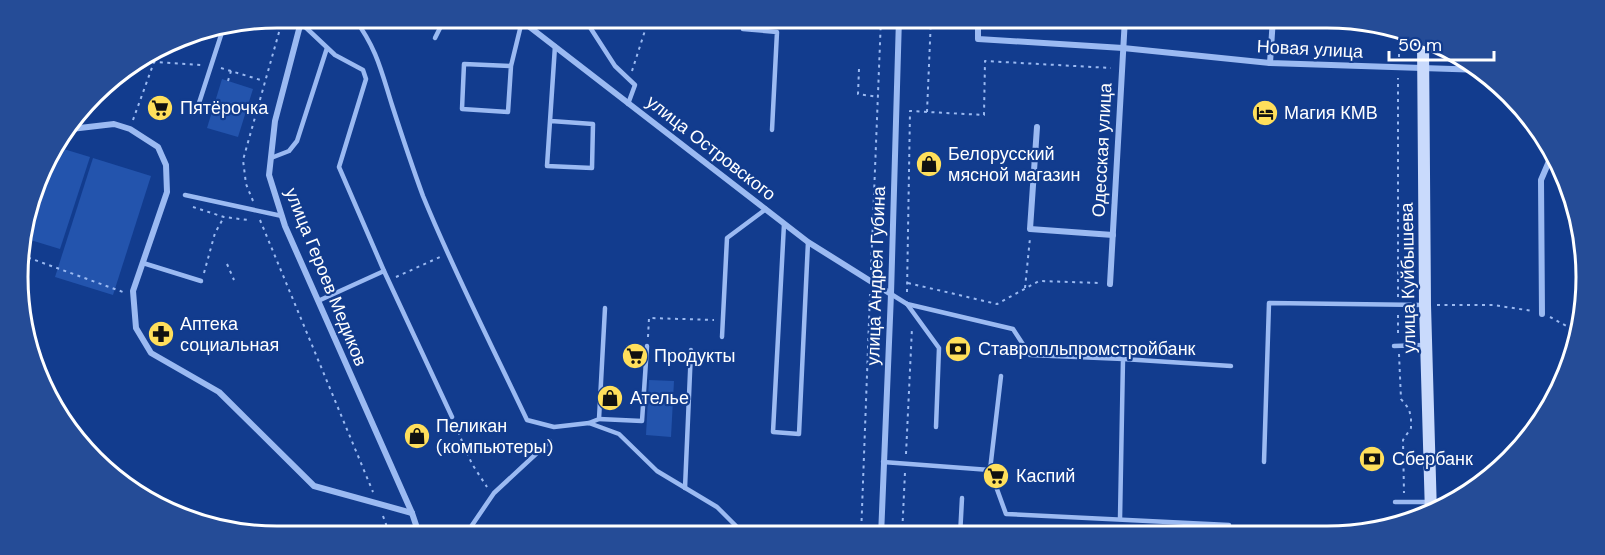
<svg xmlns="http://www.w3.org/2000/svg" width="1605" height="555" viewBox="0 0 1605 555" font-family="'DM Sans',sans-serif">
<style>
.green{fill:#2354ad}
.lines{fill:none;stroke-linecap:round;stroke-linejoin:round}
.path{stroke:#9bbaf2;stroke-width:2;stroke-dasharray:3 4.5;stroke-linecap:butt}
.lane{stroke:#9bbaf2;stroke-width:4.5}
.street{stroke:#9bbaf2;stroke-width:6}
.secondary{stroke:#c9dafc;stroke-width:12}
.labels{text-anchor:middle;stroke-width:4.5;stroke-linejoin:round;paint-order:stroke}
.street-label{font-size:18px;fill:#fff;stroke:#123c8e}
.poi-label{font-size:18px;fill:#fff;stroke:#123c8e;text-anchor:start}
.rim{fill:none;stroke:#fff;stroke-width:3}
</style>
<rect width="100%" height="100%" fill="#123c8e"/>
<g class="green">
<path d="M 222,79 L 253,89 L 238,137 L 207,128 Z"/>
<path d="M 57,147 L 90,157 L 60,249 L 24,238 L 49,157 Z"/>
<path d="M 93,158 L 151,176 L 113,295 L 55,277 Z"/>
<path d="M 649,380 L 674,381 L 671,437 L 646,435 Z"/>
</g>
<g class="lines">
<g class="path">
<path d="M 1399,57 L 1399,29"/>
<path d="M 221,68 L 264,81"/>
<path d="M 859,69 L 858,94 L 878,97"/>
<path d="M 632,71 L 649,18"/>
<path d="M 228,81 L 231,71"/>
<path d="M 927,112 L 931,18"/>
<path d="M 133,120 L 154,62 L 201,65"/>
<path d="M 253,201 L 246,184 L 243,160 L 283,18"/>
<path d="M 193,207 L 224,217 L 248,220"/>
<path d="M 260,220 L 373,492"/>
<path d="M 21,255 L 123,292"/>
<path d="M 227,264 L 234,280"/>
<path d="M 871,270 L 881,18"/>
<path d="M 204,273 L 215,233 L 224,217"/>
<path d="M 396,277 L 440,257"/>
<path d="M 908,283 L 997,304 L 1039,281 L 1101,283"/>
<path d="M 1025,288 L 1030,238"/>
<path d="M 907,292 L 910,111 L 984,115 L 985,61 L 1111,68"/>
<path d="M 1398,297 L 1398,78"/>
<path d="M 1437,305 L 1493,305 L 1533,311"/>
<path d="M 1398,315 L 1398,336"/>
<path d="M 1550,317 L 1579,333"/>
<path d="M 648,337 L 649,318 L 714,320"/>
<path d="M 1399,354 L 1401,399 L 1409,409 L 1411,418 L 1411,428 L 1403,440 L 1404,493"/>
<path d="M 455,425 L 472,464 L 487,487"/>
<path d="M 906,454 L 912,328"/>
<path d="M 383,516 L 386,524 L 387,537"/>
<path d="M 861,536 L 870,294"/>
<path d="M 902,536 L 905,472"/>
</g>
<g class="lane">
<path d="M 354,18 C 377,49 381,70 392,105 C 402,136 412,166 423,196 C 454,272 492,346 527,420 L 554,427 L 589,423 L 619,434 L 657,471 L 717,507 L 746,536"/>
<path d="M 584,18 L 615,66 L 635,85 L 628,104"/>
<path d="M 744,18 L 743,29 L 777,32 L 772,130"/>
<path d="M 301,23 L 335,55 L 363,70 L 366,79 L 339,167 L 384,271 L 452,417"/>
<path d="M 435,38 L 442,24 L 442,18"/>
<path d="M 511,66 L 464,64 L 462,109 L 508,112 L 511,66 L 522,21"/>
<path d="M 199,103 L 223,29"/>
<path d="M 551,121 L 593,124 L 592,168 L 547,166 L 555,46"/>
<path d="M 271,158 L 289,151 L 297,141 L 327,48"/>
<path d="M 185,195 L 282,216"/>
<path d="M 784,224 L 773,432 L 799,434 L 808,242"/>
<path d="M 143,263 L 201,281"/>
<path d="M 891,294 L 907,304 L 1013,329 L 1030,355 L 1123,359 L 1120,519"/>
<path d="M 318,301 L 384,271"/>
<path d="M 907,304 L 939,348 L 936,427"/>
<path d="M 722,337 L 727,238 L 766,209"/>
<path d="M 1394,346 L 1424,345"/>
<path d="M 1123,359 L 1231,366"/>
<path d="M 1001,376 L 990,470 L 1006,514 L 1229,525"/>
<path d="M 599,419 L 642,421 L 647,346"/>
<path d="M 589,423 L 599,419 L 605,308"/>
<path d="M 883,462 L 990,470"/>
<path d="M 1264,462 L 1269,303 L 1423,305"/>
<path d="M 685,488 L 691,350"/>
<path d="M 1395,502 L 1428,502"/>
<path d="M 1415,519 L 1422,510 L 1429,510"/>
<path d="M 960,536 L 962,498"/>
<path d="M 464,537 L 494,493 L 550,441"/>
</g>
<g class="street">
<path d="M 302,18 L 275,121 L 269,175 L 285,226 L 412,513 L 420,537"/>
<path d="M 518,18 L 808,242 L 891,294"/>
<path d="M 978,18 L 978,39 L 1123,48 L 1270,63 L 1483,70"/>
<path d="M 1270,63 L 1273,18"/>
<path d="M 1037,127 L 1030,229 L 1113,235"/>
<path d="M 71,129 L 114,124 L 130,129 L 158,147 L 166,165 L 167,192 L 133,291 L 136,328 L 151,353 L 219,392 L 314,486 L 412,513"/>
<path d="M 1110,284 L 1125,18"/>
<path d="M 1542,314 L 1541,180 L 1553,152"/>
<path d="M 881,536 L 891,294 L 899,18"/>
</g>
<path class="secondary" d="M 1423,41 L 1425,305 L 1431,514"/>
</g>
<defs>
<g id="supermarket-disc" transform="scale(1.35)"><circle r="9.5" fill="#ffdf5b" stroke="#123c8e"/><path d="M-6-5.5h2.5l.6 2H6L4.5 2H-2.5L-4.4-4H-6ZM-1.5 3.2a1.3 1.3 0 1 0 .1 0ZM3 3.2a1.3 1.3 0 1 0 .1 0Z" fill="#111"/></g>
<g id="hotel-disc" transform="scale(1.35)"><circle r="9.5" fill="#ffdf5b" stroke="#123c8e"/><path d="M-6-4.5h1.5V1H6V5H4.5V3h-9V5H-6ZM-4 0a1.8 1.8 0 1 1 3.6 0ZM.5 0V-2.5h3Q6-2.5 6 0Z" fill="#111"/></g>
<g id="shop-disc" transform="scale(1.35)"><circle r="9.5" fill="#ffdf5b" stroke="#123c8e"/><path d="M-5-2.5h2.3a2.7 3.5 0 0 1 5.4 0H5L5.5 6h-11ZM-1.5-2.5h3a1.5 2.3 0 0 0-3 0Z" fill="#111"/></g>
<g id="pharmacy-disc" transform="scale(1.35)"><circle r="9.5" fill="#ffdf5b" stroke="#123c8e"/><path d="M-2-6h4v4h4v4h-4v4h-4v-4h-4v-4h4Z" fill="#111"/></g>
<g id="bank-disc" transform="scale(1.35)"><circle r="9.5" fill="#ffdf5b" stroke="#123c8e"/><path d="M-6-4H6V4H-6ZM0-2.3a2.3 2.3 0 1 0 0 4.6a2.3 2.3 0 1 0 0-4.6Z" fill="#111"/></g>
</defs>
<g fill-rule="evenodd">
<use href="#supermarket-disc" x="160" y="108"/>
<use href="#hotel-disc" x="1265" y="113"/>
<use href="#shop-disc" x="929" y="164"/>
<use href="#pharmacy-disc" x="161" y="334"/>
<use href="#bank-disc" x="958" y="349"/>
<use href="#supermarket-disc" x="635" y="356"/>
<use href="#shop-disc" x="610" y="398"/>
<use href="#shop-disc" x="417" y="436"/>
<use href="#bank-disc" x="1372" y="459"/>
<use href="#supermarket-disc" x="996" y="476"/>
</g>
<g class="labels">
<g class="street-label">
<text transform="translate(1310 49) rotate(3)" y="6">Новая улица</text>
<text transform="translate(711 148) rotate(38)" y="6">улица Островского</text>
<text transform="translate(1102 150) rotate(-87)" y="6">Одесская улица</text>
<text transform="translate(876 276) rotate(-88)" y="6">улица Андрея Губина</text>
<text transform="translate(326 277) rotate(68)" y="6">улица Героев Медиков</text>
<text transform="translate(1408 278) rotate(-91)" y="6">улица Куйбышева</text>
</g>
<g class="poi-label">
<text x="180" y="114">Пятёрочка</text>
<text x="1284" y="119">Магия КМВ</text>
<text x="948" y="160">Белорусский<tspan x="948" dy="21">мясной магазин</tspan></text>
<text x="180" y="330">Аптека<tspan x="180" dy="21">социальная</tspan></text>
<text x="978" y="355">Ставропльпромстройбанк</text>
<text x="654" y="362">Продукты</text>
<text x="630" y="404">Ателье</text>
<text x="436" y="432">Пеликан<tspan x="436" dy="21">(компьютеры)</tspan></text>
<text x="1392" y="465">Сбербанк</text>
<text x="1016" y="482">Каспий</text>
</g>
</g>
<path d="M0 0H1605V555H0ZM277 28H1327A249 249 0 0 1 1576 277V277A249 249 0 0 1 1327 526H277A249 249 0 0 1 28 277V277A249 249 0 0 1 277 28Z" fill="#254c97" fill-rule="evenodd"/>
<path class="rim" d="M277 28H1327A249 249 0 0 1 1576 277V277A249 249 0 0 1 1327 526H277A249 249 0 0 1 28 277V277A249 249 0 0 1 277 28Z"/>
<path d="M1389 51v9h105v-9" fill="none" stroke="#ffffff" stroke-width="3"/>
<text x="1398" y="51" font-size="18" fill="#ffffff" stroke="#123c8e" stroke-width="4.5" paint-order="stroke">50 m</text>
</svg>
